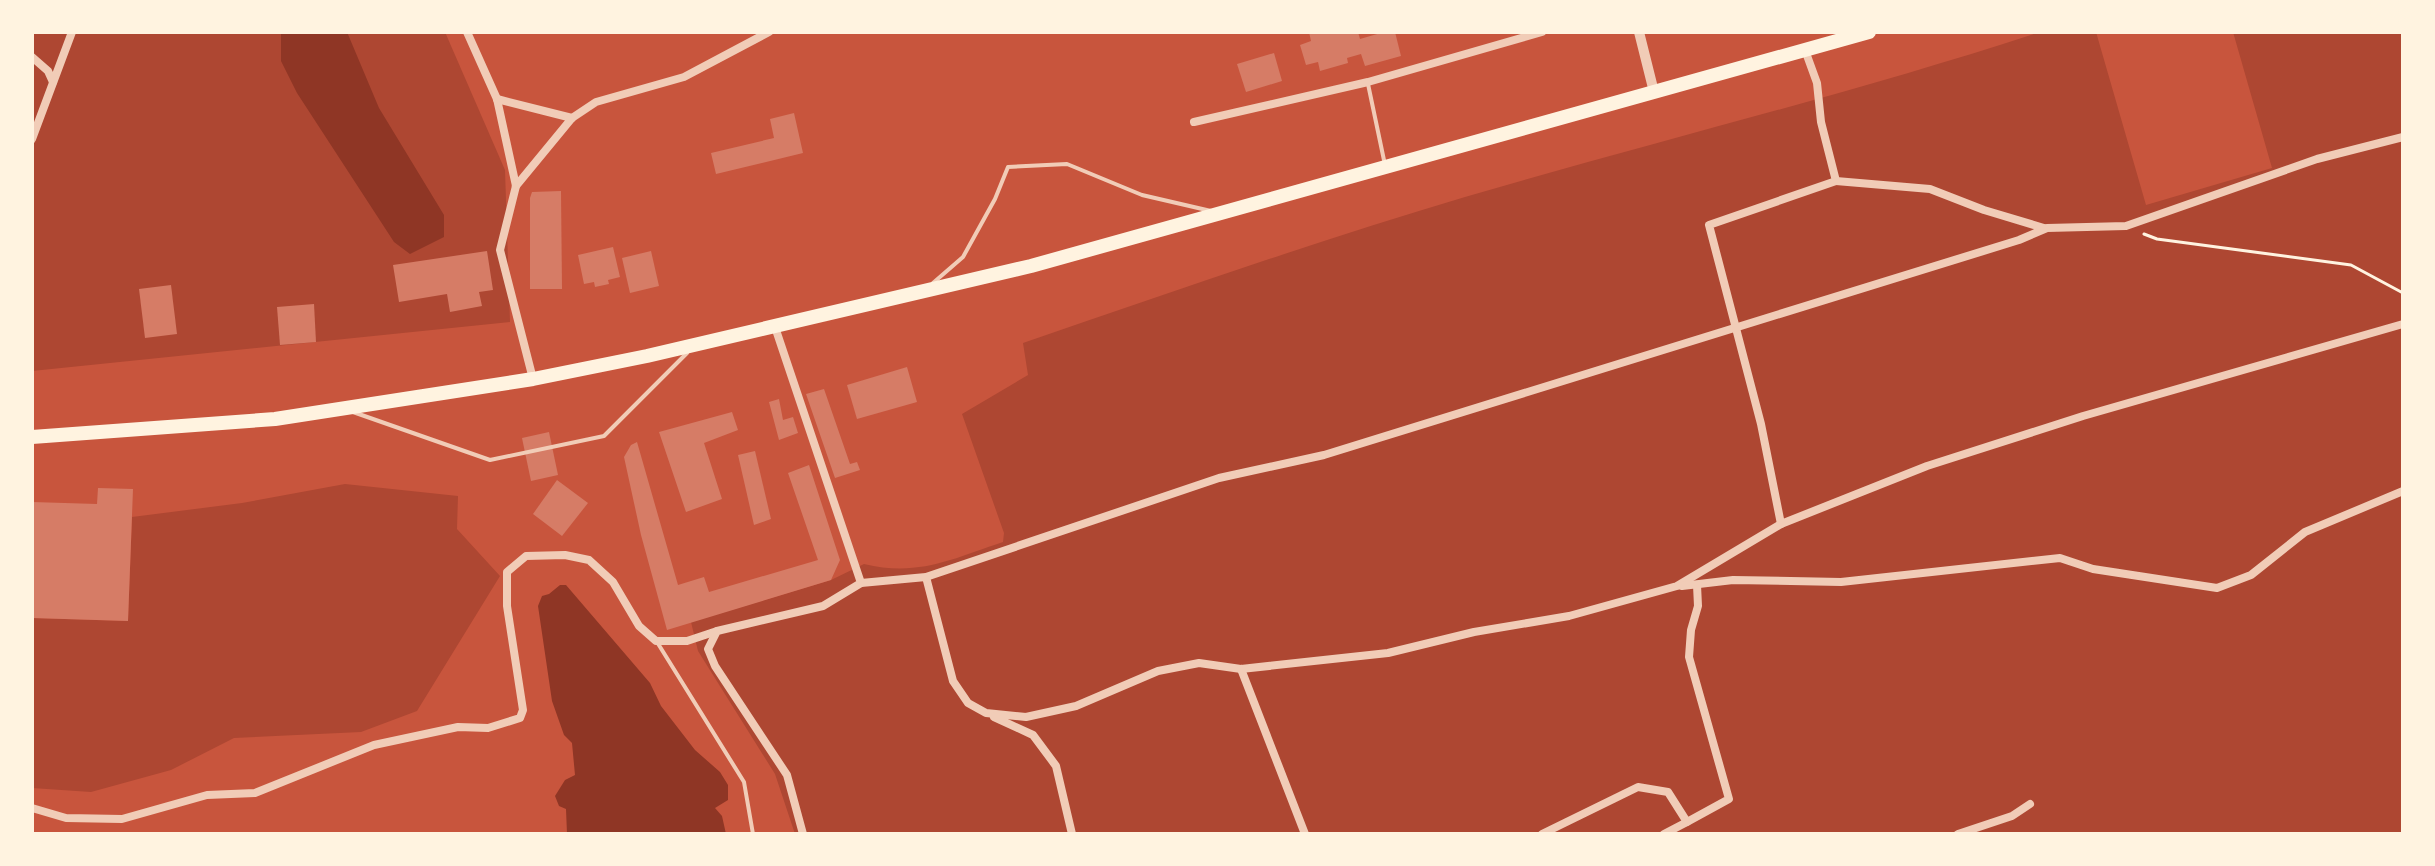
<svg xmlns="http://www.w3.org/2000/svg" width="2435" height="866" viewBox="0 0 2435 866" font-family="'DM Sans',sans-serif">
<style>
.green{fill:#ae4732}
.water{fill:#8f3625}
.building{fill:#d67c66}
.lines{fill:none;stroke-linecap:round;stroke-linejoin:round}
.path{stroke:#fff3e0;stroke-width:3}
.service{stroke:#f1ccb7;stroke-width:4}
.minor{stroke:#f1ccb7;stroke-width:8}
.tertiary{stroke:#f1ccb7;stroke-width:10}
.trunk{stroke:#fff3e0;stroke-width:14}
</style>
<rect width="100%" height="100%" fill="#c8553d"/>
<g class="green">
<path d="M 32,32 L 445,32 L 505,170 L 510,322 L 32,371 Z"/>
<path d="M 2040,32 L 2096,32 L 2146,205 L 2272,168 L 2233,32 L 2403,32 L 2403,834 L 795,834 L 775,774 L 698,651 L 691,622 L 831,580 L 864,564 C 918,577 952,559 1003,542 L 1004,533 L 962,414 L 1028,375 L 1023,343 C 1170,293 1316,241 1465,197 C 1656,141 1851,94 2040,32 Z"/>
<path d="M 345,484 L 458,496 L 457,529 L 500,576 L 417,711 L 361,732 L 234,738 L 171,770 L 91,792 L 32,788 L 32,618 L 128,621 L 132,517 L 242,503 Z"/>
</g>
<g class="water">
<path d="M 281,32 L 347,32 L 379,108 L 444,215 L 444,237 L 410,254 L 394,242 L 297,93 L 281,61 Z"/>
<path d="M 560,585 L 566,585 L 650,683 L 661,706 L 695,750 L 720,772 L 728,785 L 728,800 L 715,808 L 722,816 L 726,834 L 567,834 L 566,809 L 559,806 L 555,796 L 565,780 L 575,775 L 572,743 L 564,735 L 552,701 L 538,606 L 542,596 L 549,594 Z"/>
</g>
<g class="building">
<path d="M 1309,32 L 1358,32 L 1360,39 L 1384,32 L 1395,32 L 1401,56 L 1365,66 L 1361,54 L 1347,58 L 1348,63 L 1320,71 L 1318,62 L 1306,65 L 1300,45 L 1311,41 Z"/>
<path d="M 1274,53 L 1282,81 L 1246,92 L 1237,64 Z"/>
<path d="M 794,113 L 803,153 L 716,174 L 711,153 L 774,138 L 770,119 Z"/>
<path d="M 561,191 L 562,289 L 530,289 L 530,198 L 532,192 Z"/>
<path d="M 613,247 L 620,277 L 608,280 L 609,284 L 595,287 L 594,282 L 584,284 L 578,255 Z"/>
<path d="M 487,251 L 493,290 L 479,292 L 482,306 L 450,312 L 447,294 L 399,302 L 393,265 Z"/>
<path d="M 651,251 L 659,286 L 630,293 L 622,258 Z"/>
<path d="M 171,285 L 177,334 L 145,338 L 139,289 Z"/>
<path d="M 314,304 L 316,342 L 280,345 L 277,307 Z"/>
<path d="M 907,367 L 917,402 L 857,419 L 847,385 Z"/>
<path d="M 824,389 L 850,464 L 857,462 L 860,470 L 835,478 L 806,394 Z"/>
<path d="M 779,399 L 783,420 L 793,417 L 798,433 L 779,440 L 769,402 Z"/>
<path d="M 732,412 L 738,430 L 704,443 L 722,499 L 686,512 L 659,432 Z"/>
<path d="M 549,432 L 558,475 L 531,481 L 522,438 Z"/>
<path d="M 637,442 L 678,585 L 704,577 L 709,592 L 818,560 L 788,473 L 809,465 L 840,560 L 831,580 L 667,630 L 641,535 L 624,457 L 631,445 Z"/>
<path d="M 755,451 L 771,519 L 754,525 L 738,455 Z"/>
<path d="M 557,480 L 588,503 L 562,536 L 533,514 Z"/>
<path d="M 98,488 L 133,489 L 128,621 L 32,618 L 32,502 L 97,504 Z"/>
</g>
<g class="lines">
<path class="path" d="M 2144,234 L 2157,239 L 2351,265 L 2403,293"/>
<g class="service">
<path d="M 1368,84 L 1385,165"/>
<path d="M 933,283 L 963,257 L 995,199 L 1008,167 L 1067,164 L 1142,195 L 1211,211"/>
<path d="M 353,412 L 490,460 L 604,436 L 687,353"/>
<path d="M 657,642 L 744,782 L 753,834"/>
</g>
<g class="minor">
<path d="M 467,32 L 497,99 L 516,186 L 500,250 L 533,379"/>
<path d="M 32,57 L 48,71 L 53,82"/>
<path d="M 497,99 L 572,118"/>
<path d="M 1194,122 L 1368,82 L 1542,32"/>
<path d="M 32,139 L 72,32"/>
<path d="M 1836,181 L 1930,189 L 1984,210 L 2044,228"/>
<path d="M 516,186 L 572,118 L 596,102 L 684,77 L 769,32"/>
<path d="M 775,327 L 861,583 L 823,606 L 717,631 L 708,649 L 715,666 L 787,775 L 803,834"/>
<path d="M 1781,524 L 1761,424 L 1709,225 L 1836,181 L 1821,122 L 1817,83 L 1805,50"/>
<path d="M 926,577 L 953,681 L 968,703 L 986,713 L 1026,717 L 1076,706 L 1158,671 L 1199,663 L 1241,669 L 1388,653 L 1474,632 L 1569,616 L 1677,586 L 1781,524 L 1927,466 L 2083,416 L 2403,324"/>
<path d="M 861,583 L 926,577 L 1219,478 L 1324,455 L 2019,240 L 2047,228 L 2126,226 L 2317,159 L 2403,137"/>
<path d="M 1682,586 L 1733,580 L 1841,582 L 2060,558 L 2093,569 L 2217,588 L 2251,575 L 2305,532 L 2403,491"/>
<path d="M 1241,669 L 1305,834"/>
<path d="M 994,717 L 1033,735 L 1056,766 L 1072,834"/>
<path d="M 32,808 L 66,818 L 122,819 L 207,795 L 255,793 L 374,745 L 458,727 L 488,728 L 520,718 L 523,710 L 507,606 L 507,572 L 526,556 L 565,555 L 589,560 L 613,582 L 639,626 L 656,641 L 687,641 L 717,631"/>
<path d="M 1542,834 L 1638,787 L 1668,792 L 1687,822 L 1729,799 L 1689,657 L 1691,630 L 1698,606 L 1697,585"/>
<path d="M 1664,834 L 1687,822"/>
<path d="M 1958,834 L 2012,816 L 2030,804"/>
</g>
<path class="tertiary" d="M 1639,32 L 1654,92"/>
<path class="trunk" d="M 32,437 L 275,419 L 533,379 L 647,356 L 1031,266 L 1869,32"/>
</g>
<rect width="2435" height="866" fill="none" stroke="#fff3e0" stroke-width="68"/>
</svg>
